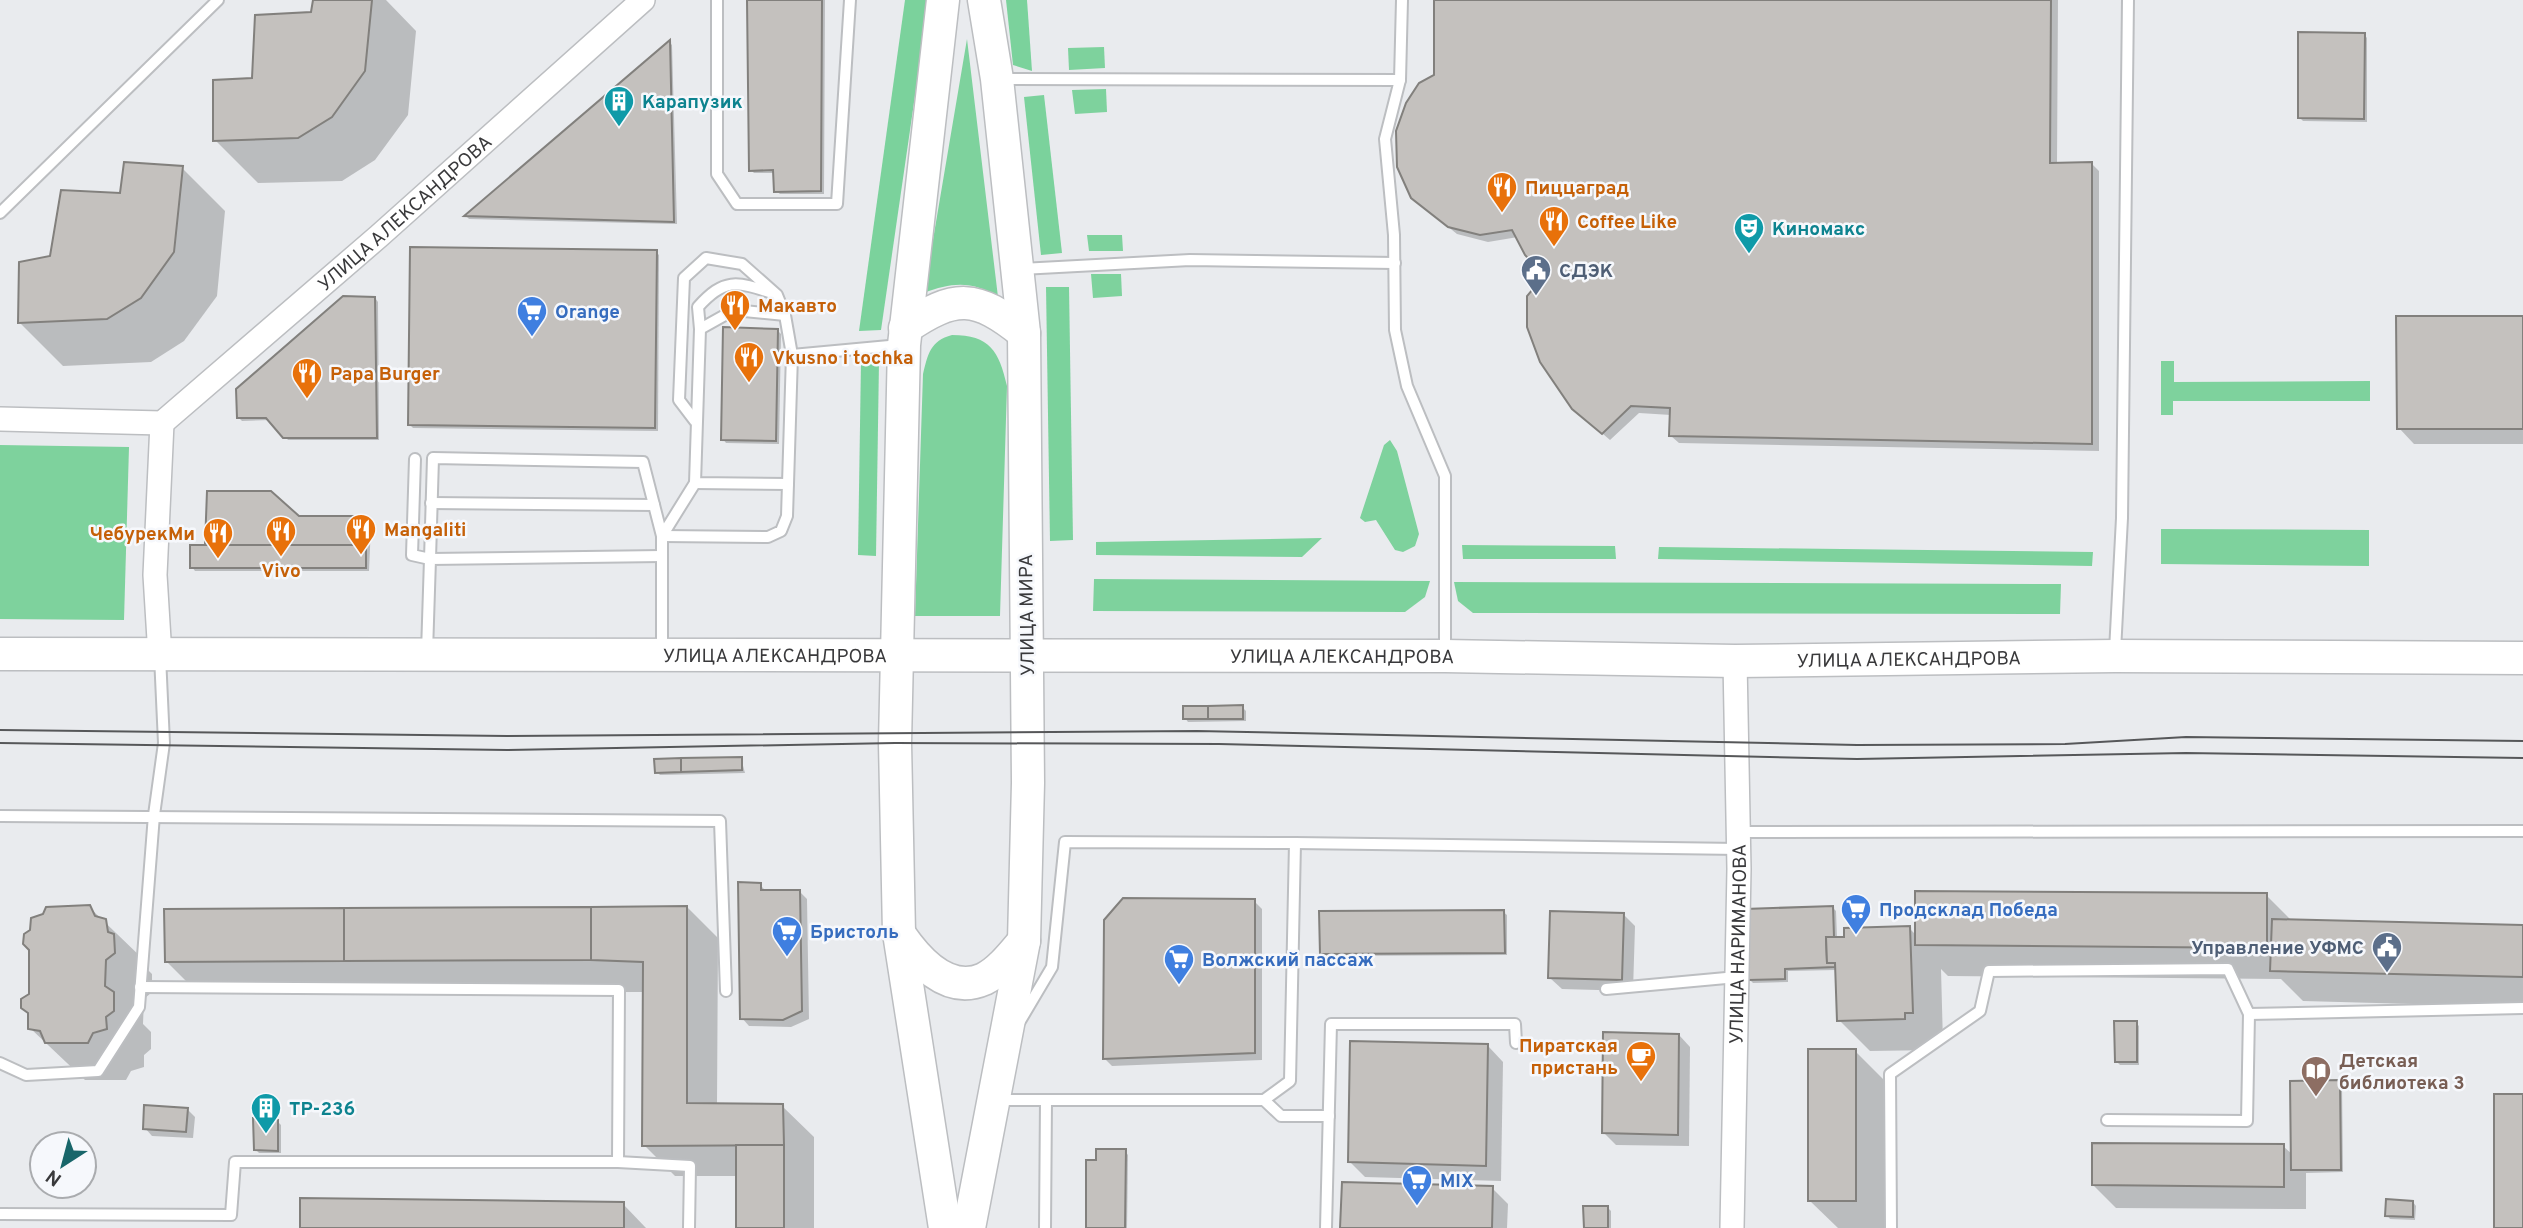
<svg xmlns="http://www.w3.org/2000/svg" width="2523" height="1228" viewBox="0 0 2523 1228" font-family="Overpass,sans-serif">
<style>
.green{fill:#7ed29d}
.forest{fill:#7bd29c}
.shadow{fill:#0003}
.building{fill:#c4c1be;stroke:#82807d;stroke-width:2}
.lines{fill:none;stroke-linecap:round;stroke-linejoin:round}
.lane-casing{stroke:#bcbec1;stroke-width:14}
.street-casing{stroke:#bcbec1;stroke-width:26}
.secondary-casing{stroke:#bcbec1;stroke-width:35}
.lane{stroke:#fff;stroke-width:10}
.street{stroke:#fff;stroke-width:23}
.secondary{stroke:#fff;stroke-width:32}
.tram{stroke:#565759;stroke-width:2}
.labels{text-anchor:middle;stroke-width:5;stroke-linejoin:round;paint-order:stroke}
.culture-label{font-size:19px;font-weight:bold;fill:#0d838f;stroke:#f6f8fc;text-anchor:start}
.food-label{font-size:19px;font-weight:bold;fill:#c56008;stroke:#f6f8fc;text-anchor:start}
.street-label{font-size:19px;fill:#39393b;stroke:#f6f8fc}
.service-label{font-size:19px;font-weight:bold;fill:#4e5e75;stroke:#f6f8fc;text-anchor:start}
.shop-label{font-size:19px;font-weight:bold;fill:#366cbe;stroke:#f6f8fc;text-anchor:start}
.education-label{font-size:19px;font-weight:bold;fill:#785e54;stroke:#f6f8fc;text-anchor:start}
</style>
<rect width="100%" height="100%" fill="#e9ebee"/>
<g class="green">
<path d="M 967,39 L 998,297 C 973,281 952,282 924,293 Z"/>
<path d="M 1104,47 L 1105,68 L 1069,70 L 1068,48 Z"/>
<path d="M 1106,89 L 1107,112 L 1075,114 L 1072,90 Z"/>
<path d="M 1087,235 L 1122,235 L 1123,251 L 1089,251 Z"/>
<path d="M 1091,274 L 1121,274 L 1122,296 L 1093,298 Z"/>
<path d="M 952,335 C 990,335 999,351 1007,386 L 1000,616 L 915,616 L 923,374 C 928,354 930,341 952,335 Z"/>
<path d="M 2161,361 L 2174,361 L 2174,382 L 2370,381 L 2370,401 L 2173,401 L 2173,415 L 2161,415 Z"/>
<path d="M 1390,440 L 1397,451 L 1419,534 L 1415,546 L 1403,552 L 1395,550 L 1376,520 L 1365,522 L 1360,518 L 1384,445 Z"/>
<path d="M 0,445 L 129,447 L 124,620 L 0,619 Z"/>
<path d="M 2161,529 L 2369,530 L 2369,566 L 2161,564 Z"/>
<path d="M 1322,538 L 1302,557 L 1096,555 L 1096,542 Z"/>
<path d="M 1462,545 L 1615,546 L 1616,559 L 1463,559 Z"/>
<path d="M 1659,547 L 2093,552 L 2092,566 L 1658,559 Z"/>
<path d="M 1094,579 L 1430,581 L 1425,597 L 1405,612 L 1093,611 Z"/>
<path d="M 1454,582 L 2061,584 L 2060,614 L 1473,613 L 1458,601 Z"/>
</g>
<g class="forest">
<path d="M 905,0 L 927,0 L 926,20 L 881,330 L 859,331 Z"/>
<path d="M 1006,0 L 1027,0 L 1032,71 L 1013,65 Z"/>
<path d="M 1044,95 L 1062,253 L 1041,255 L 1024,97 Z"/>
<path d="M 1046,287 L 1069,287 L 1073,540 L 1050,541 Z"/>
<path d="M 861,361 L 879,361 L 876,556 L 858,555 Z"/>
</g>
<g class="shadow">
<path d="M 315,0 L 386,0 L 416,31 L 408,115 L 375,160 L 342,181 L 258,183 L 215,140 L 253,80 L 312,14 Z"/>
<path d="M 748,0 L 825,0 L 824,194 L 780,194 L 776,191 L 775,173 L 754,173 L 751,170 Z"/>
<path d="M 1436,0 L 2058,0 L 2057,164 L 2092,164 L 2099,171 L 2099,451 L 1679,443 L 1671,436 L 1671,415 L 1639,413 L 1610,440 L 1582,416 L 1547,276 L 1518,237 L 1488,242 L 1457,234 L 1421,205 L 1436,76 Z"/>
<path d="M 2364,34 L 2367,38 L 2367,122 L 2303,121 L 2299,117 Z"/>
<path d="M 669,42 L 672,45 L 677,224 L 469,219 L 466,216 Z"/>
<path d="M 182,168 L 225,211 L 217,296 L 184,341 L 151,362 L 63,366 L 20,323 L 52,258 L 122,195 Z"/>
<path d="M 656,252 L 659,255 L 658,431 L 413,428 L 410,425 Z"/>
<path d="M 375,298 L 378,302 L 379,440 L 288,440 L 271,420 L 242,421 L 239,418 Z"/>
<path d="M 2523,317 L 2523,444 L 2414,444 L 2399,428 Z"/>
<path d="M 777,330 L 781,334 L 779,444 L 726,443 L 723,439 Z"/>
<path d="M 363,517 L 371,525 L 369,571 L 195,571 L 192,567 L 209,547 L 298,518 Z"/>
<path d="M 1242,707 L 1246,711 L 1246,721 L 1188,722 L 1185,718 Z"/>
<path d="M 741,758 L 745,773 L 660,775 L 657,772 Z"/>
<path d="M 760,885 L 767,892 L 800,892 L 807,899 L 809,1019 L 791,1027 L 749,1026 L 742,1018 Z"/>
<path d="M 2266,895 L 2292,921 L 2523,927 L 2523,1007 L 2303,1001 L 2281,979 L 1948,976 L 1941,969 L 1943,1043 L 1935,1043 L 1936,1050 L 1870,1051 L 1839,1020 L 1836,970 L 1788,971 L 1788,982 L 1753,983 L 1749,979 L 1832,907 L 1836,911 L 1837,938 L 1909,928 L 1916,935 Z"/>
<path d="M 1254,901 L 1262,909 L 1262,1060 L 1112,1066 L 1105,1059 Z"/>
<path d="M 89,907 L 143,959 L 145,967 L 152,974 L 152,992 L 144,999 L 143,1024 L 151,1032 L 151,1049 L 144,1055 L 144,1067 L 131,1071 L 126,1080 L 85,1080 L 30,1028 L 31,995 Z"/>
<path d="M 687,907 L 718,938 L 717,1105 L 782,1106 L 814,1137 L 814,1228 L 738,1228 L 738,1176 L 675,1176 L 644,1145 L 645,992 L 198,993 L 167,962 Z"/>
<path d="M 1503,912 L 1507,915 L 1507,955 L 1325,956 L 1322,953 Z"/>
<path d="M 1623,914 L 1635,926 L 1633,991 L 1562,989 L 1550,978 Z"/>
<path d="M 2136,1023 L 2139,1026 L 2139,1065 L 2120,1065 L 2116,1061 Z"/>
<path d="M 1679,1035 L 1690,1047 L 1689,1146 L 1616,1145 L 1604,1133 Z"/>
<path d="M 1488,1046 L 1503,1062 L 1501,1181 L 1365,1177 L 1349,1161 Z"/>
<path d="M 1855,1051 L 1886,1082 L 1886,1228 L 1838,1228 L 1810,1201 Z"/>
<path d="M 2339,1082 L 2342,1085 L 2343,1172 L 2306,1173 L 2306,1209 L 2116,1208 L 2093,1185 L 2283,1146 L 2293,1155 Z"/>
<path d="M 187,1109 L 195,1117 L 193,1138 L 152,1136 L 145,1128 Z"/>
<path d="M 277,1121 L 281,1125 L 281,1153 L 259,1153 L 255,1149 Z"/>
<path d="M 1125,1151 L 1128,1155 L 1127,1228 L 1087,1228 L 1098,1162 Z"/>
<path d="M 1492,1188 L 1508,1204 L 1507,1228 L 1342,1228 Z"/>
<path d="M 2413,1202 L 2416,1206 L 2415,1220 L 2390,1219 L 2387,1215 Z"/>
<path d="M 623,1204 L 646,1228 L 302,1228 Z"/>
<path d="M 1607,1207 L 1611,1211 L 1611,1228 L 1585,1228 Z"/>
</g>
<g class="building">
<path d="M 313,0 L 372,0 L 365,71 L 332,117 L 298,138 L 213,141 L 213,80 L 252,78 L 255,15 L 311,12 Z"/>
<path d="M 747,0 L 822,0 L 821,191 L 774,192 L 773,170 L 749,171 Z"/>
<path d="M 1434,0 L 2051,0 L 2050,163 L 2092,162 L 2092,444 L 1669,436 L 1670,408 L 1631,406 L 1602,434 L 1572,409 L 1540,362 L 1527,327 L 1527,296 L 1544,276 L 1525,255 L 1512,230 L 1480,235 L 1448,227 L 1411,198 L 1397,167 L 1396,131 L 1406,103 L 1419,83 L 1434,75 Z"/>
<path d="M 2298,32 L 2365,33 L 2364,119 L 2298,118 Z"/>
<path d="M 670,40 L 674,222 L 464,216 Z"/>
<path d="M 124,162 L 183,166 L 174,252 L 141,298 L 107,319 L 18,323 L 19,262 L 50,256 L 61,190 L 120,193 Z"/>
<path d="M 410,247 L 657,250 L 655,428 L 408,425 Z"/>
<path d="M 343,296 L 375,297 L 377,438 L 283,438 L 266,418 L 237,418 L 236,389 Z"/>
<path d="M 2396,316 L 2523,316 L 2523,429 L 2397,429 Z"/>
<path d="M 723,327 L 778,329 L 776,441 L 721,440 Z"/>
<path d="M 207,491 L 271,491 L 299,516 L 364,516 L 364,545 L 205,545 Z"/>
<rect x="190" y="545" width="176" height="23"/>
<path d="M 1243,705 L 1243,719 L 1208,719 L 1208,706 Z"/>
<rect x="1183" y="706" width="25" height="13"/>
<path d="M 742,757 L 742,770 L 681,772 L 681,758 Z"/>
<path d="M 681,758 L 681,772 L 655,773 L 654,759 Z"/>
<path d="M 738,882 L 761,883 L 761,890 L 800,890 L 802,1011 L 783,1020 L 740,1019 Z"/>
<path d="M 1915,891 L 2267,893 L 2267,948 L 1915,945 Z"/>
<path d="M 1123,898 L 1255,899 L 1255,1053 L 1103,1059 L 1104,920 Z"/>
<path d="M 90,905 L 95,916 L 106,919 L 108,932 L 114,934 L 115,953 L 106,960 L 105,986 L 114,992 L 114,1011 L 106,1017 L 107,1029 L 93,1033 L 88,1043 L 45,1043 L 40,1031 L 28,1029 L 28,1013 L 21,1008 L 21,999 L 29,994 L 29,950 L 23,944 L 24,934 L 30,930 L 31,918 L 43,914 L 46,907 Z"/>
<path d="M 687,906 L 687,1103 L 783,1104 L 784,1145 L 642,1146 L 643,962 L 591,960 L 591,907 Z"/>
<path d="M 1833,906 L 1834,937 L 1826,937 L 1827,963 L 1835,963 L 1835,967 L 1785,969 L 1785,979 L 1748,980 L 1745,909 Z"/>
<path d="M 591,907 L 591,960 L 344,961 L 344,908 Z"/>
<path d="M 344,908 L 344,961 L 165,962 L 164,909 Z"/>
<path d="M 1504,910 L 1505,953 L 1320,954 L 1319,911 Z"/>
<path d="M 1550,911 L 1624,913 L 1622,980 L 1548,978 Z"/>
<path d="M 2272,919 L 2523,925 L 2523,977 L 2270,971 Z"/>
<path d="M 1910,926 L 1913,1013 L 1905,1013 L 1905,1019 L 1837,1021 L 1835,963 L 1827,963 L 1826,937 L 1844,937 L 1844,928 Z"/>
<path d="M 2114,1021 L 2137,1021 L 2137,1062 L 2115,1062 Z"/>
<path d="M 1603,1032 L 1679,1034 L 1678,1135 L 1602,1133 Z"/>
<path d="M 1350,1041 L 1488,1044 L 1486,1166 L 1348,1162 Z"/>
<rect x="1808" y="1049" width="48" height="152"/>
<path d="M 2340,1080 L 2341,1170 L 2291,1170 L 2290,1081 Z"/>
<rect x="2494" y="1094" width="29" height="134"/>
<path d="M 144,1105 L 188,1108 L 186,1132 L 143,1129 Z"/>
<path d="M 253,1118 L 278,1120 L 278,1151 L 254,1150 Z"/>
<path d="M 2092,1143 L 2284,1144 L 2284,1187 L 2092,1185 Z"/>
<rect x="736" y="1145" width="48" height="83"/>
<path d="M 1096,1149 L 1126,1149 L 1125,1228 L 1086,1228 L 1086,1160 L 1096,1160 Z"/>
<path d="M 1342,1182 L 1493,1186 L 1492,1228 L 1340,1228 Z"/>
<path d="M 300,1198 L 624,1202 L 624,1228 L 300,1228 Z"/>
<path d="M 2386,1199 L 2413,1201 L 2413,1217 L 2385,1216 Z"/>
<path d="M 1583,1206 L 1608,1206 L 1608,1228 L 1584,1228 Z"/>
</g>
<g class="lines">
<g class="lane-casing">
<g id="lane">
<path d="M 717,0 L 717,174 L 737,204 L 837,204 L 850,0"/>
<path d="M 1402,0 L 1400,80 L 1385,139 L 1394,235 L 1395,330 L 1407,386 L 1445,476 L 1445,653"/>
<path d="M 1000,79 L 1400,80"/>
<path d="M 0,213 L 218,0"/>
<path d="M 1021,269 L 1190,260 L 1395,263"/>
<path d="M 772,293 C 736,281 724,278 698,307 L 700,329 L 695,483 L 788,484"/>
<path d="M 700,329 L 734,310 L 785,315"/>
<path d="M 792,355 L 900,345"/>
<path d="M 415,459 L 412,555 L 430,559 L 433,458 L 643,462 L 662,536 L 662,651"/>
<path d="M 431,503 L 654,505"/>
<path d="M 662,536 L 768,537 L 781,531 L 787,516 L 792,355 L 785,315 L 777,295 L 742,264 L 706,258 L 684,278 L 679,400 L 695,421"/>
<path d="M 662,536 L 695,483"/>
<path d="M 2115,651 L 2122,518 L 2128,0"/>
<path d="M 427,652 L 430,559 L 662,556"/>
<path d="M 0,816 L 720,821 L 726,991"/>
<path d="M 1739,832 L 2523,831"/>
<path d="M 1295,843 L 1739,849"/>
<path d="M 140,987 L 619,990 L 618,1162"/>
<path d="M 1606,989 L 1737,977"/>
<path d="M 0,1063 L 26,1075 L 98,1071 L 139,1007 L 154,815 L 164,743 L 160,656"/>
<path d="M 998,1100 L 1264,1100 L 1290,1081 L 1295,843 L 1065,842 L 1052,967 L 1020,1021"/>
<path d="M 1264,1100 L 1281,1116 L 1329,1116"/>
<path d="M 2107,1120 L 2247,1121 L 2249,1014"/>
<path d="M 0,1214 L 231,1215 L 235,1162 L 618,1162 L 690,1166 L 689,1228"/>
<path d="M 1045,1228 L 1046,1100"/>
<path d="M 1326,1228 L 1331,1024 L 1515,1024 L 1516,1043"/>
<path d="M 1891,1228 L 1890,1074 L 1980,1011 L 1989,971 L 2228,969 L 2249,1014 L 2523,1008"/>
</g>
</g>
<g class="street-casing">
<g id="street">
<path id="s1" d="M 0,419 L 162,423 L 379,236 L 643,0"/>
<path d="M 160,656 L 155,575 L 162,423"/>
<path id="s2" d="M 1732,1228 L 1739,869 L 1735,661"/>
</g>
</g>
<g class="secondary-casing">
<g id="secondary">
<path d="M 943,0 L 904,345 L 895,743 L 899,933 L 945,1228"/>
<path d="M 905,328 C 955,294 976,294 1024,333"/>
<path id="s3" d="M 0,654 L 1445,656 L 1735,661 L 2115,656 L 2523,658"/>
<path d="M 900,935 C 918,961 948,995 984,979 C 1000,971 1013,954 1024,941"/>
<path d="M 969,1228 L 1024,941 L 1028,783 L 1024,333 L 997,79 L 984,0"/>
</g>
</g>
<use href="#lane" class="lane"/>
<use href="#street" class="street"/>
<use href="#secondary" class="secondary"/>
<g class="tram">
<path d="M 0,730 L 507,736 L 1197,731 L 1857,745 L 2065,744 L 2186,737 L 2523,741"/>
<path d="M 0,743 L 507,750 L 895,743 L 1219,744 L 1857,759 L 2186,753 L 2523,758"/>
</g>
</g>
<defs>
<g id="building-pin" transform="scale(1.575)"><path d="M0 17L-7.5 6A9.5 9.5 0 1 1 7.5 6Z" fill="#0f9aa8" stroke="#f6f8fc"/><path d="M-4-6H4V6H1V3H-1V6H-4ZM-2.5-4.3h1.7v1.8h-1.7ZM.8-4.3h1.7v1.8H.8ZM-2.5-1h1.7V.8h-1.7ZM.8-1h1.7V.8H.8Z" fill="#fff"/></g>
<g id="restaurant-pin" transform="scale(1.575)"><path d="M0 17L-7.5 6A9.5 9.5 0 1 1 7.5 6Z" fill="#e8710a" stroke="#f6f8fc"/><path d="M-5-6h1v4h1v-4h1v4h1v-4h1v5L-1.5 .5V6h-2V.5L-5-1ZM5-6V6H3V1.5H1.5Q1.5-4 5-6Z" fill="#fff"/></g>
<g id="theatre-pin" transform="scale(1.575)"><path d="M0 17L-7.5 6A9.5 9.5 0 1 1 7.5 6Z" fill="#0f9aa8" stroke="#f6f8fc"/><path d="M-5-5.5Q0-4 5-5.5V0Q5 5 0 6Q-5 5-5 0ZM-3.3-2.5H-1v1.5H-3.3ZM1-2.5H3.3v1.5H1ZM-2.8 1Q0 5.5 2.8 1Z" fill="#fff"/></g>
<g id="civic-pin" transform="scale(1.575)"><path d="M0 17L-7.5 6A9.5 9.5 0 1 1 7.5 6Z" fill="#5c6f8a" stroke="#f6f8fc"/><path d="M-.6-6.5H3V-4.5H.6V-3L4-1V1h2V6H-6V1h2V-1L-.6-3ZM-1.2 2.5V6h2.4V2.5Z" fill="#fff"/></g>
<g id="supermarket-pin" transform="scale(1.575)"><path d="M0 17L-7.5 6A9.5 9.5 0 1 1 7.5 6Z" fill="#3f7fe0" stroke="#f6f8fc"/><path d="M-6-5.5h2.5l.6 2H6L4.5 2H-2.5L-4.4-4H-6ZM-1.5 3.2a1.3 1.3 0 1 0 .1 0ZM3 3.2a1.3 1.3 0 1 0 .1 0Z" fill="#fff"/></g>
<g id="cafe-pin" transform="scale(1.575)"><path d="M0 17L-7.5 6A9.5 9.5 0 1 1 7.5 6Z" fill="#e8710a" stroke="#f6f8fc"/><path d="M-5.5-4.5H6V0H3Q3 3.5 0 3.5H-2.5Q-5.5 3.5-5.5 0ZM3-3.2v2h1.7v-2ZM-6 4.5H4V6H-6Z" fill="#fff"/></g>
<g id="library-pin" transform="scale(1.575)"><path d="M0 17L-7.5 6A9.5 9.5 0 1 1 7.5 6Z" fill="#8d6e63" stroke="#f6f8fc"/><path d="M-6-4Q-3-5.5-.7-3.5V5Q-3 3-6 4ZM6-4Q3-5.5 .7-3.5V5Q3 3 6 4Z" fill="#fff"/></g>
</defs>
<g fill-rule="evenodd">
<use href="#building-pin" x="619" y="101"/>
<use href="#restaurant-pin" x="1502" y="187"/>
<use href="#restaurant-pin" x="1554" y="221"/>
<use href="#theatre-pin" x="1749" y="228"/>
<use href="#civic-pin" x="1536" y="270"/>
<use href="#restaurant-pin" x="735" y="305"/>
<use href="#supermarket-pin" x="532" y="311"/>
<use href="#restaurant-pin" x="749" y="357"/>
<use href="#restaurant-pin" x="307" y="373"/>
<use href="#restaurant-pin" x="361" y="529"/>
<use href="#restaurant-pin" x="281" y="531"/>
<use href="#restaurant-pin" x="218" y="533"/>
<use href="#supermarket-pin" x="1856" y="909"/>
<use href="#supermarket-pin" x="787" y="931"/>
<use href="#civic-pin" x="2387" y="947"/>
<use href="#supermarket-pin" x="1179" y="959"/>
<use href="#cafe-pin" x="1641" y="1056"/>
<use href="#library-pin" x="2316" y="1071"/>
<use href="#building-pin" x="266" y="1108"/>
<use href="#supermarket-pin" x="1417" y="1180"/>
</g>
<g class="labels">
<g class="culture-label">
<text x="642" y="108">Карапузик</text>
<text x="1772" y="235">Киномакс</text>
<text x="289" y="1115">ТР-236</text>
</g>
<g class="food-label">
<text x="1525" y="194">Пиццаград</text>
<text x="1577" y="228">Coffee Like</text>
<text x="758" y="312">Макавто</text>
<text x="772" y="364">Vkusno i tochka</text>
<text x="330" y="380">Papa Burger</text>
<text x="384" y="536">Mangaliti</text>
<text x="195" y="540" text-anchor="end">ЧебурекМи</text>
<text x="281" y="577" text-anchor="middle">Vivo</text>
<text x="1618" y="1052" text-anchor="end">Пиратская<tspan x="1618" dy="22">пристань</tspan></text>
</g>
<g class="street-label">
<text dy="7" stroke="none"><textPath href="#s1" startOffset="483">УЛИЦА АЛЕКСАНДРОВА</textPath></text>
<text transform="translate(1026 615) rotate(-91)" y="7">УЛИЦА МИРА</text>
<text dy="7" stroke="none"><textPath href="#s3" startOffset="775">УЛИЦА АЛЕКСАНДРОВА</textPath></text>
<text dy="7" stroke="none"><textPath href="#s3" startOffset="1342">УЛИЦА АЛЕКСАНДРОВА</textPath></text>
<text dy="7" stroke="none"><textPath href="#s3" startOffset="1909">УЛИЦА АЛЕКСАНДРОВА</textPath></text>
<text dy="7" stroke="none"><textPath href="#s2" startOffset="284">УЛИЦА НАРИМАНОВА</textPath></text>
</g>
<g class="service-label">
<text x="1559" y="277">СДЭК</text>
<text x="2364" y="954" text-anchor="end">Управление УФМС</text>
</g>
<g class="shop-label">
<text x="555" y="318">Orange</text>
<text x="1879" y="916">Продсклад Победа</text>
<text x="810" y="938">Бристоль</text>
<text x="1202" y="966">Волжский пассаж</text>
<text x="1440" y="1187">MIX</text>
</g>
<g class="education-label">
<text x="2339" y="1067">Детская<tspan x="2339" dy="22">библиотека 3</tspan></text>
</g>
</g>
<g transform="translate(63 1165) rotate(216)"><circle r="33" fill="#f6f8fc" stroke="#aaacaf" stroke-width="2"/>
<path d="M0-5L12 26L0 18L-12 26Z" fill="#18666a"/>
<text y="-10" font-size="19" font-weight="bold" text-anchor="middle" fill="#39393b">N</text>
</g>
</svg>
